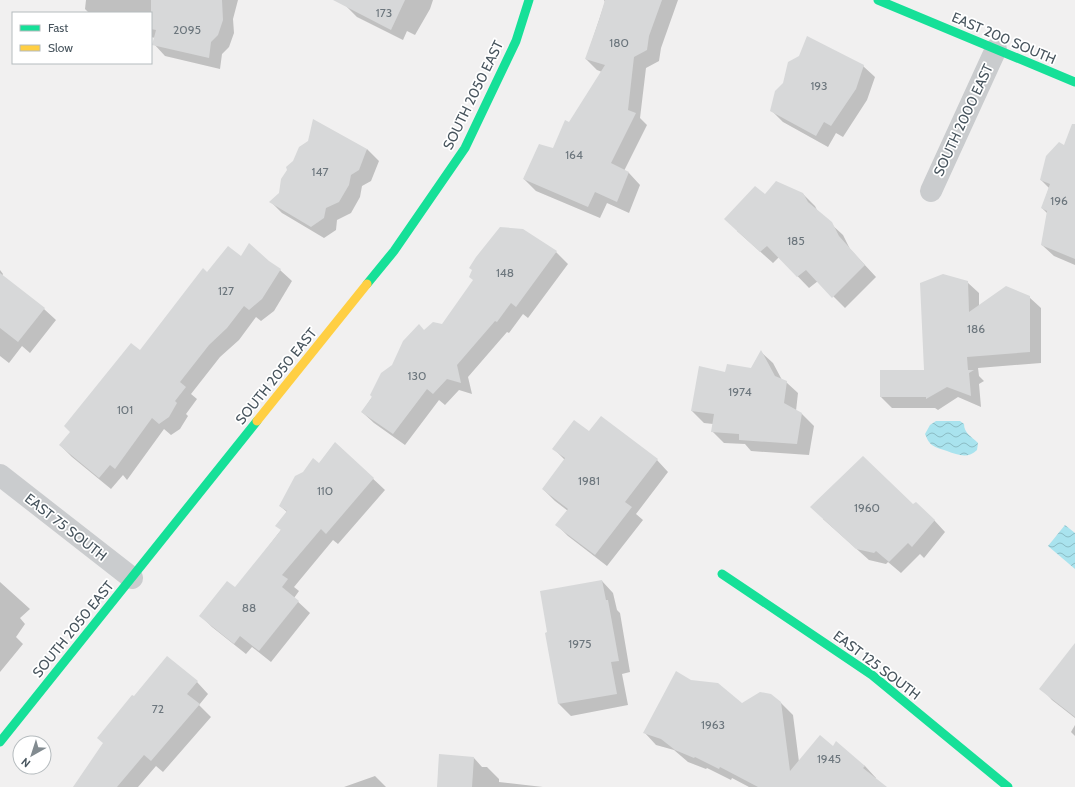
<svg xmlns="http://www.w3.org/2000/svg" width="1075" height="787" viewBox="0 0 1075 787" font-family="Cabin,sans-serif">
<style>
.water{fill:url(#water-waves)}
.shadow{fill:#0003}
.building{fill:#d7d8d9}
.lines{fill:none;stroke-linecap:round;stroke-linejoin:round}
.street{stroke:#caccce;stroke-width:22}
.fast{stroke:#16e098;stroke-width:9}
.slow{stroke:#ffcf43;stroke-width:9}
.labels{text-anchor:middle;stroke-width:3.5;stroke-linejoin:round;paint-order:stroke}
.number-label{font-size:12px;fill:#6c767d}
.street-label{font-size:14px;fill:#47545d;stroke:#fff}
</style>
<defs>
<pattern id="water-waves" width="16" height="10" patternUnits="userSpaceOnUse"><rect width="16" height="10" fill="#a9e3ee"/><path d="M0 5q4-4 8 0t8 0" fill="none" stroke="#8bbbc4"/></pattern>
</defs>
<rect width="100%" height="100%" fill="#f1f0f0"/>
<g class="water">
<path d="M 936,421 L 960,421 L 964,424 C 964,433 972,437 978,443 L 977,450 C 968,459 958,455 947,451 C 942,449 936,448 932,445 C 928,442 927,438 925,434 L 930,425 Z"/>
<path d="M 1065,525 L 1075,533 L 1075,569 L 1048,546 Z"/>
</g>
<g class="shadow">
<path d="M 86,0 L 238,0 L 233,19 L 234,33 L 229,47 L 222,54 L 220,69 L 165,56 L 154,44 L 155,38 L 151,37 L 151,13 L 89,13 L 85,9 Z"/>
<path d="M 348,0 L 433,0 L 430,9 L 415,35 L 407,31 L 403,40 L 357,17 L 346,6 Z"/>
<path d="M 604,0 L 678,0 L 661,48 L 659,61 L 646,68 L 640,118 L 647,125 L 624,171 L 629,173 L 640,185 L 629,213 L 607,203 L 600,218 L 536,191 L 524,179 L 553,149 L 602,72 L 597,70 L 586,59 L 605,2 Z"/>
<path d="M 863,66 L 875,77 L 867,100 L 843,137 L 836,133 L 828,147 L 783,122 L 771,110 L 784,83 Z"/>
<path d="M 367,149 L 379,161 L 371,181 L 362,186 L 360,197 L 351,213 L 337,220 L 336,230 L 324,238 L 282,213 L 271,202 Z"/>
<path d="M 1075,150 L 1075,265 L 1054,256 L 1042,245 L 1048,214 L 1042,208 L 1049,188 L 1041,180 Z"/>
<path d="M 803,194 L 815,206 L 818,212 L 843,235 L 850,249 L 876,277 L 845,308 L 818,281 L 809,288 L 779,257 L 773,263 L 737,231 L 765,196 Z"/>
<path d="M 556,252 L 568,264 L 528,318 L 523,314 L 509,333 L 507,332 L 468,377 L 472,394 L 459,390 L 445,405 L 439,400 L 405,445 L 374,423 L 362,412 L 393,366 L 424,331 L 443,325 Z"/>
<path d="M 241,257 L 268,262 L 280,270 L 292,281 L 274,311 L 261,321 L 256,317 L 239,340 L 220,357 L 191,394 L 197,399 L 186,414 L 188,416 L 180,429 L 171,435 L 164,429 L 127,480 L 123,475 L 111,489 L 72,457 L 60,445 L 208,274 Z"/>
<path d="M 0,270 L 3,274 L 2,276 L 44,309 L 56,320 L 30,353 L 22,346 L 9,363 L 0,356 Z"/>
<path d="M 967,282 L 979,293 L 979,306 L 1029,297 L 1041,308 L 1041,363 L 978,368 L 979,376 L 984,381 L 979,384 L 981,407 L 958,397 L 938,410 L 935,408 L 892,408 L 881,397 L 925,371 Z"/>
<path d="M 761,352 L 773,363 L 782,380 L 786,382 L 798,393 L 796,411 L 802,414 L 814,426 L 809,455 L 751,451 L 745,444 L 724,443 L 712,431 L 713,424 L 704,423 L 692,411 L 726,373 L 751,369 Z"/>
<path d="M 589,433 L 657,460 L 668,472 L 636,514 L 643,520 L 607,566 L 568,536 L 557,525 L 568,511 L 555,501 L 543,489 L 565,460 L 554,449 Z"/>
<path d="M 335,443 L 385,490 L 338,544 L 333,540 L 294,587 L 299,591 L 294,598 L 310,613 L 271,662 L 252,647 L 246,654 L 212,627 L 201,616 L 236,589 L 281,530 L 287,512 L 280,506 L 319,464 Z"/>
<path d="M 913,506 L 934,520 L 945,532 L 924,558 L 920,554 L 901,573 L 888,562 L 886,564 L 869,560 L 823,519 Z"/>
<path d="M 602,581 L 613,593 L 617,610 L 620,613 L 630,672 L 622,674 L 628,705 L 571,716 L 559,704 L 546,634 L 549,633 Z"/>
<path d="M 0,582 L 30,609 L 20,618 L 25,624 L 16,637 L 23,644 L 0,672 Z"/>
<path d="M 1075,645 L 1075,718 L 1052,700 L 1041,688 Z"/>
<path d="M 691,681 L 742,704 L 781,703 L 793,715 L 799,762 L 833,747 L 865,766 L 876,778 L 875,779 L 885,787 L 749,787 L 732,778 L 731,780 L 707,768 L 706,769 L 688,762 L 674,750 L 656,745 L 645,733 Z"/>
<path d="M 197,682 L 208,694 L 199,705 L 211,717 L 163,772 L 156,766 L 138,787 L 75,787 L 134,697 Z"/>
<path d="M 1075,725 L 1075,736 L 1071,732 Z"/>
<path d="M 474,758 L 482,767 L 487,767 L 499,779 L 499,782 L 543,787 L 438,787 Z"/>
<path d="M 375,776 L 386,787 L 344,787 Z"/>
</g>
<g class="building">
<path d="M 151,0 L 222,0 L 223,20 L 218,35 L 211,42 L 209,58 L 152,45 L 156,30 L 151,29 Z"/>
<path d="M 333,0 L 405,0 L 391,30 Z"/>
<path d="M 605,0 L 662,0 L 649,36 L 647,50 L 634,57 L 628,110 L 636,113 L 611,163 L 629,172 L 617,202 L 595,192 L 588,207 L 523,179 L 539,144 L 553,148 L 565,120 L 569,122 L 605,65 L 585,59 L 599,20 Z"/>
<path d="M 807,36 L 864,65 L 856,89 L 831,126 L 824,122 L 816,136 L 770,111 L 775,91 L 783,83 L 788,62 L 799,56 Z"/>
<path d="M 313,119 L 367,149 L 359,170 L 351,175 L 349,185 L 339,202 L 326,208 L 324,218 L 311,227 L 269,202 L 279,193 L 281,179 L 287,170 L 286,167 L 293,161 L 299,147 L 308,141 Z"/>
<path d="M 1072,124 L 1075,124 L 1075,259 L 1041,245 L 1047,211 L 1041,208 L 1050,184 L 1040,180 L 1046,156 L 1059,142 L 1064,145 Z"/>
<path d="M 776,181 L 803,193 L 808,202 L 832,222 L 839,236 L 865,265 L 832,298 L 806,270 L 797,277 L 767,246 L 760,252 L 724,219 L 755,186 L 765,194 Z"/>
<path d="M 500,227 L 523,229 L 557,251 L 516,307 L 511,303 L 497,322 L 495,321 L 457,365 L 461,383 L 447,379 L 433,394 L 427,389 L 393,434 L 361,412 L 372,397 L 370,395 L 381,373 L 392,365 L 403,341 L 419,324 L 424,330 L 433,322 L 442,324 L 473,280 L 469,277 L 472,270 L 469,268 L 476,257 Z"/>
<path d="M 249,243 L 269,261 L 281,269 L 262,299 L 249,310 L 244,306 L 227,328 L 209,345 L 180,382 L 186,387 L 175,401 L 177,403 L 169,417 L 159,424 L 152,418 L 115,469 L 110,465 L 99,478 L 59,445 L 70,432 L 64,426 L 131,343 L 140,350 L 203,268 L 207,272 L 228,246 L 241,256 Z"/>
<path d="M 0,273 L 45,308 L 18,342 L 0,328 Z"/>
<path d="M 943,274 L 968,281 L 969,312 L 1006,286 L 1030,296 L 1030,352 L 967,357 L 968,370 L 974,370 L 969,373 L 971,396 L 947,387 L 926,399 L 926,397 L 880,397 L 880,370 L 924,370 L 920,283 Z"/>
<path d="M 761,350 L 775,376 L 787,381 L 784,403 L 802,413 L 797,444 L 739,440 L 739,434 L 711,432 L 714,414 L 691,411 L 699,366 L 725,372 L 727,364 L 751,368 Z"/>
<path d="M 601,416 L 658,459 L 625,502 L 632,507 L 595,555 L 555,525 L 568,509 L 542,489 L 565,458 L 552,449 L 574,420 L 589,431 Z"/>
<path d="M 335,442 L 374,478 L 326,534 L 321,529 L 282,575 L 288,579 L 282,587 L 299,601 L 259,651 L 240,636 L 234,644 L 199,616 L 227,581 L 235,587 L 281,530 L 275,526 L 287,511 L 279,506 L 295,476 L 303,472 L 313,458 L 319,463 Z"/>
<path d="M 863,456 L 913,504 L 916,502 L 935,520 L 912,547 L 908,543 L 889,562 L 876,551 L 874,553 L 856,549 L 810,507 Z"/>
<path d="M 602,580 L 606,600 L 608,600 L 619,661 L 611,662 L 617,694 L 558,704 L 545,633 L 547,632 L 540,591 Z"/>
<path d="M 1075,643 L 1075,717 L 1039,689 Z"/>
<path d="M 167,656 L 198,681 L 187,694 L 200,704 L 151,761 L 144,755 L 117,787 L 73,787 L 103,743 L 97,738 L 132,695 L 134,696 Z"/>
<path d="M 676,671 L 691,680 L 718,683 L 742,703 L 760,692 L 771,694 L 781,702 L 790,771 L 820,735 L 833,746 L 836,741 L 865,766 L 863,768 L 887,787 L 758,787 L 720,767 L 719,769 L 695,757 L 694,758 L 675,750 L 661,739 L 643,733 Z"/>
<path d="M 439,754 L 474,757 L 472,787 L 437,787 Z"/>
</g>
<g class="lines">
<g class="street">
<path d="M 931,191 L 996,49"/>
<path d="M 0,475 L 132,578"/>
</g>
<g class="fast">
<path d="M 878,0 L 1075,82"/>
<path d="M 367,284 L 394,251 L 465,148 L 516,41 L 529,0"/>
<path d="M 722,574 L 872,675 L 1008,787"/>
<path d="M 0,742 L 257,421"/>
</g>
<path class="slow" d="M 257,421 L 367,284"/>
</g>
<g class="labels">
<g class="number-label">
<text x="384" y="17">173</text>
<text x="187" y="34">2095</text>
<text x="619" y="47">180</text>
<text x="819" y="90">193</text>
<text x="574" y="159">164</text>
<text x="320" y="176">147</text>
<text x="1059" y="205">196</text>
<text x="796" y="245">185</text>
<text x="505" y="277">148</text>
<text x="226" y="295">127</text>
<text x="976" y="333">186</text>
<text x="417" y="380">130</text>
<text x="740" y="396">1974</text>
<text x="125" y="414">101</text>
<text x="589" y="485">1981</text>
<text x="325" y="495">110</text>
<text x="867" y="512">1960</text>
<text x="249" y="612">88</text>
<text x="580" y="648">1975</text>
<text x="158" y="713">72</text>
<text x="713" y="729">1963</text>
<text x="829" y="763">1945</text>
</g>
<g class="street-label">
<text transform="translate(1004 38) rotate(23)" y="5">EAST 200 SOUTH</text>
<text transform="translate(473 95) rotate(-64)" y="5">SOUTH 2050 EAST</text>
<text transform="translate(963 120) rotate(-65)" y="5">SOUTH 2000 EAST</text>
<text transform="translate(276 376) rotate(-51)" y="5">SOUTH 2050 EAST</text>
<text transform="translate(66 527) rotate(38)" y="5">EAST 75 SOUTH</text>
<text transform="translate(73 629) rotate(-51)" y="5">SOUTH 2050 EAST</text>
<text transform="translate(877 665) rotate(37)" y="5">EAST 125 SOUTH</text>
</g>
</g>
<rect x="12" y="12" width="140" height="52" fill="#ffffff" stroke="#b5bbbe"/>
<rect x="20" y="25" width="20" height="6" fill="#16e098" stroke="#b5bbbe"/>
<text x="48" y="32" font-size="12" fill="#47545d">Fast</text>
<rect x="20" y="45" width="20" height="6" fill="#ffcf43" stroke="#b5bbbe"/>
<text x="48" y="52" font-size="12" fill="#47545d">Slow</text>
<g transform="translate(32 755) rotate(219)"><circle r="19" fill="#ffffff" stroke="#b5bbbe"/>
<path d="M0-3L7 15L0 10L-7 15Z" fill="#828b90"/>
<text y="-6" font-size="11" font-weight="bold" text-anchor="middle" fill="#47545d">N</text>
</g>
</svg>
